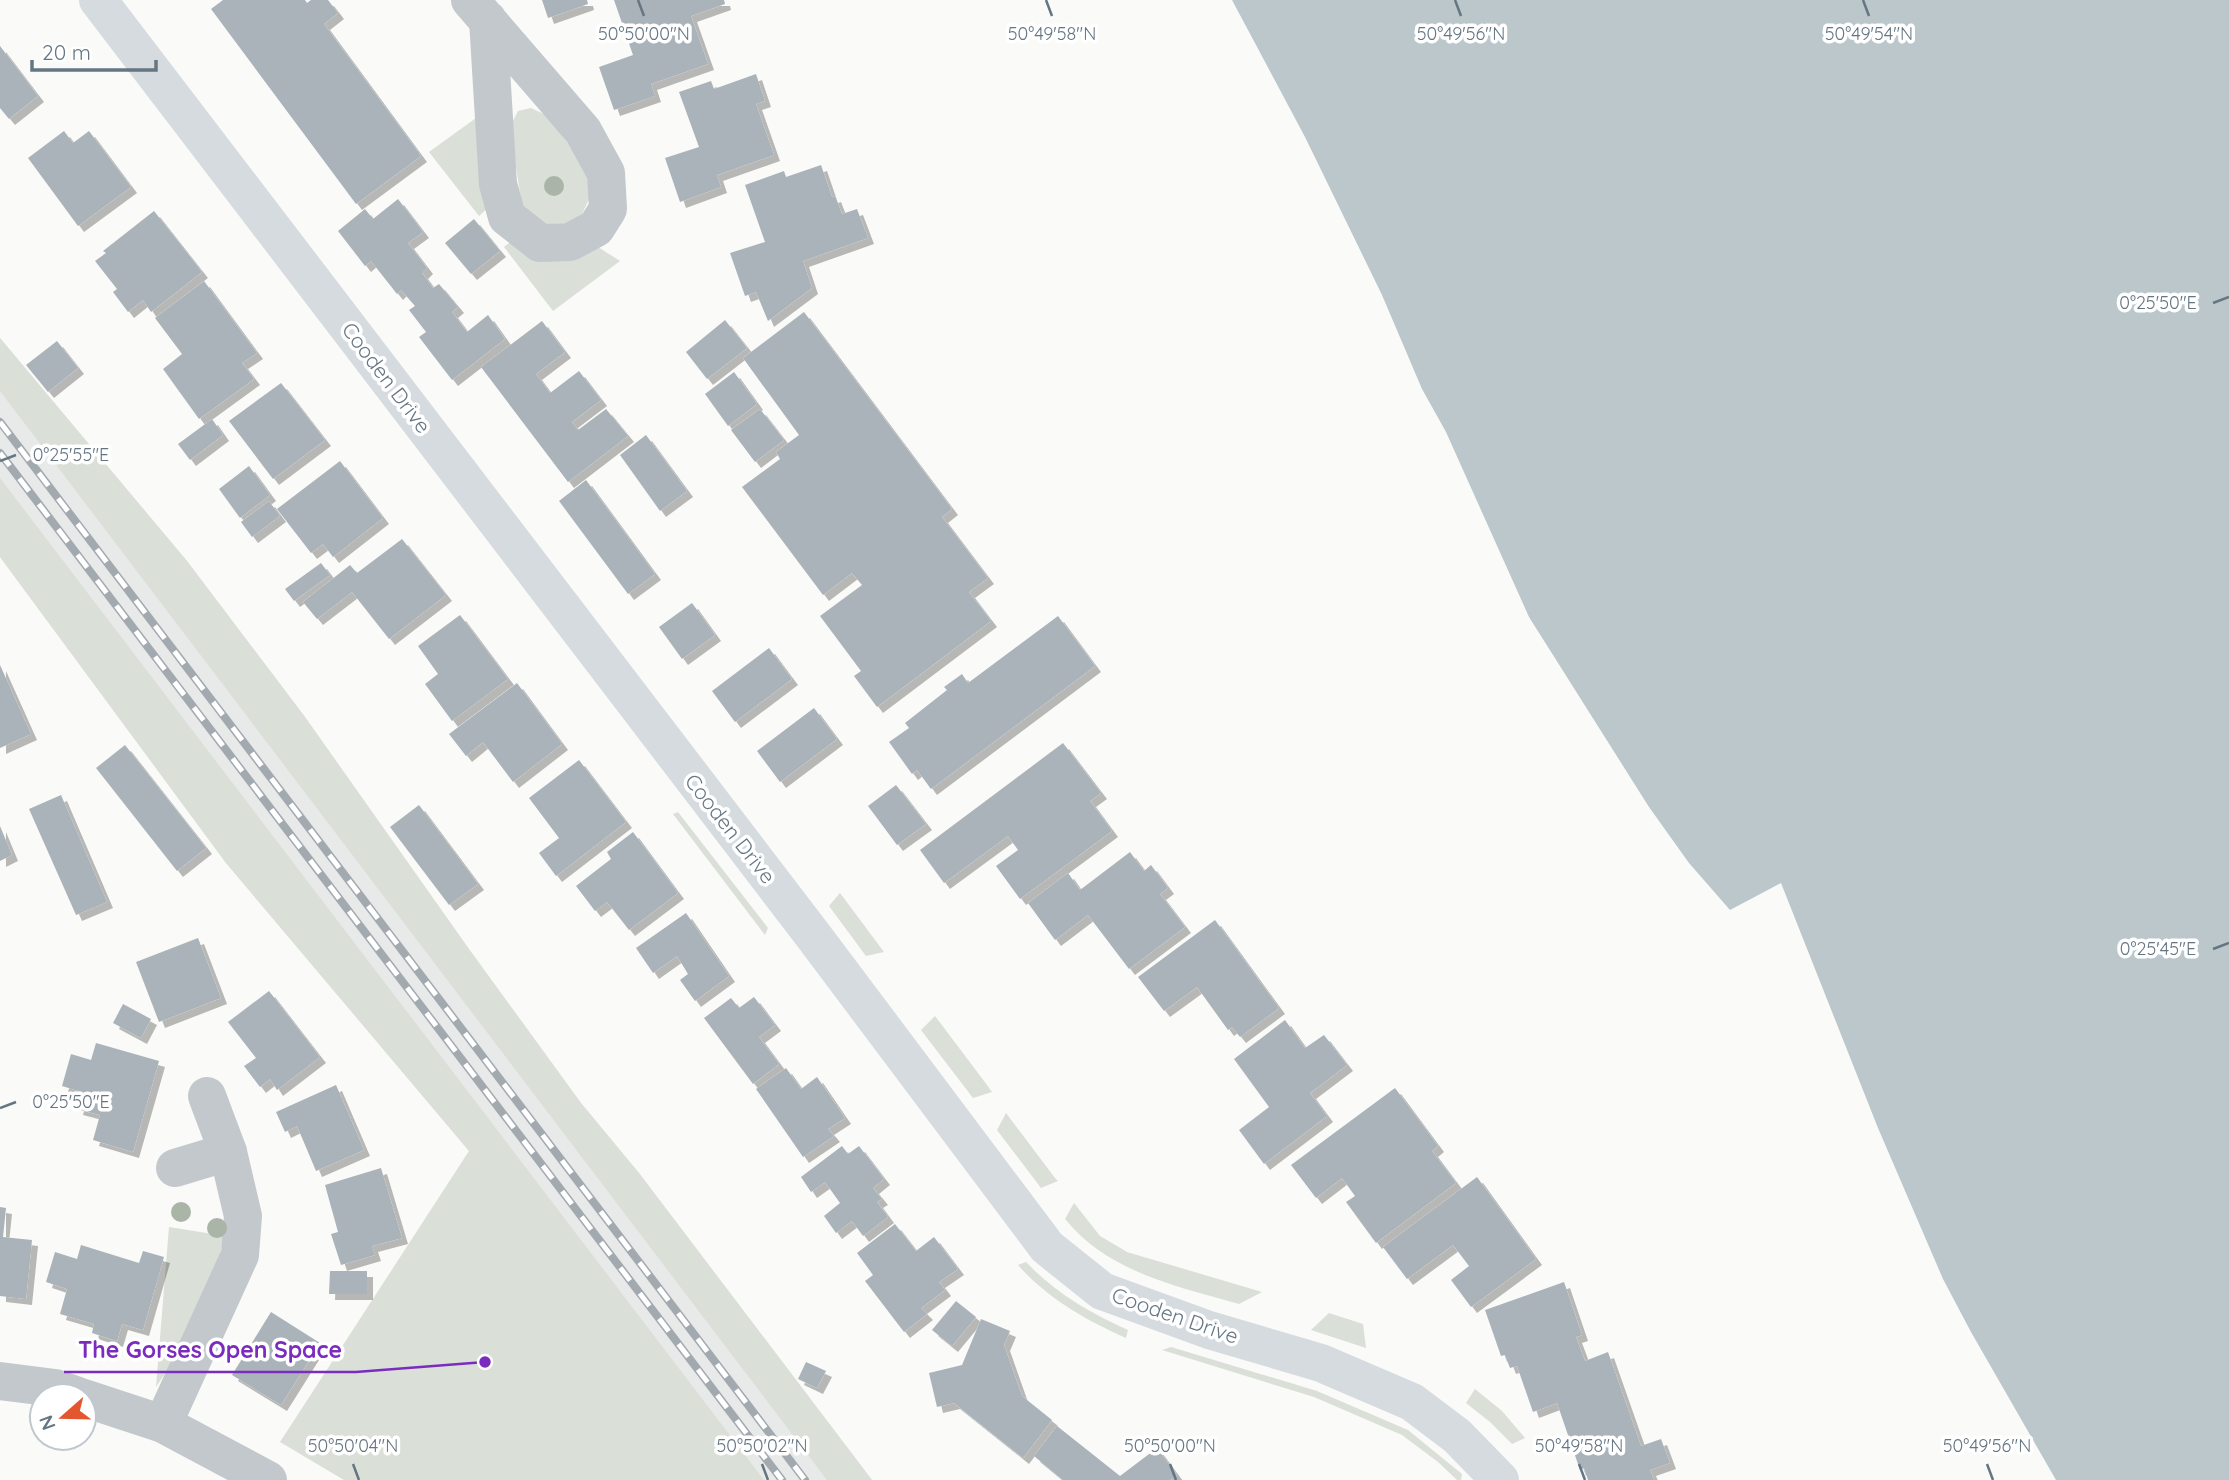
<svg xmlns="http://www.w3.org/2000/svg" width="2229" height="1480" viewBox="0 0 2229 1480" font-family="Quicksand,sans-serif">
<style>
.built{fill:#e8e9e9}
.green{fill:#dadfd7}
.water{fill:#bbc7cb}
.building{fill:#aab3b9;filter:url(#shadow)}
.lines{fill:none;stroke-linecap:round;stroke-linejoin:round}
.street{stroke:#c3c8cc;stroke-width:38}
.secondary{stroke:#d6dbdf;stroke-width:38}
.rail-casing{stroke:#a2aab0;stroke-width:8}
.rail{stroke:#fff;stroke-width:5;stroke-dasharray:16;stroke-linecap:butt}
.tree{fill:#aab4a7}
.ticks{fill:none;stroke:#657683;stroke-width:2.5}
.labels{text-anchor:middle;stroke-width:7;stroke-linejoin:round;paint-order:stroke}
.street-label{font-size:21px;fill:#657683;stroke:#fff}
.ticks-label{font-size:18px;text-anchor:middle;fill:#657683;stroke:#fff;stroke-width:7;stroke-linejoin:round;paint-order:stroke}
.leader{fill:none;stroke:#7b2cbf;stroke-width:2.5}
.callout-dot{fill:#7b2cbf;stroke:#fff;stroke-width:2.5}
.callout-label{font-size:23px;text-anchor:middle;font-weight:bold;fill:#7b2cbf;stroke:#fff;stroke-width:7;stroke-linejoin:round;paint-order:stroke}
</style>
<defs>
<filter id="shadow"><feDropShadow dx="6" dy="6" stdDeviation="0" flood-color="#0004"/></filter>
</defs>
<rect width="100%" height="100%" fill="#fafaf8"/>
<path class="built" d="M 0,338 L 187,561 L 305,717 L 469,949 L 581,1103 L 639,1173 L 872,1480 L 725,1480 L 469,1151 L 226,863 L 0,557 Z"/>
<g class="green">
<path d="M 531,108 L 548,116 L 590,173 L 591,195 L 582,214 L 566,223 L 547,224 L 533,216 L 522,206 L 510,127 L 518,111 Z"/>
<path d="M 476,118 L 490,206 L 479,216 L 429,152 Z"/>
<path d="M 513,240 L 598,247 L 620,261 L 553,311 L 504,247 Z"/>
<path d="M 0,338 L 187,561 L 305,717 L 469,949 L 581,1103 L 639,1173 L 872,1480 L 827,1480 L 0,391 Z"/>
<path d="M 0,478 L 764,1480 L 344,1480 L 280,1442 L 469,1151 L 226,863 L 0,557 Z"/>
<path d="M 678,812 L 768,928 L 765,935 L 673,814 Z"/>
<path d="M 840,893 L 884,952 L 866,956 L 829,906 Z"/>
<path d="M 935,1016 L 987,1085 L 992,1092 L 973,1098 L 921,1030 Z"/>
<path d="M 1006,1113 L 1055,1178 L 1058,1181 L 1041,1188 L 997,1130 Z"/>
<path d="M 1074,1203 L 1100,1236 L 1127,1252 L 1262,1292 L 1239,1304 C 1176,1286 1108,1272 1065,1219 Z"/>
<path d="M 169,1227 L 225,1236 L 216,1268 L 185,1343 L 156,1387 Z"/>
<path d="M 1026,1262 C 1054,1292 1090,1313 1128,1330 L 1126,1338 C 1086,1320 1048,1299 1018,1265 Z"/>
<path d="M 1329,1313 L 1363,1324 L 1366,1348 L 1311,1330 Z"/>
<path d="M 1171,1347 L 1317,1391 L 1408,1430 L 1462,1474 L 1461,1480 L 1457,1480 L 1438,1462 L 1402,1435 L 1314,1397 L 1162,1350 Z"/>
<path d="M 1475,1389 L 1502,1411 L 1525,1438 L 1512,1444 L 1490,1422 L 1466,1403 Z"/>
</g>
<path class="water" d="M 1232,0 L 2229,0 L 2229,1480 L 2056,1480 L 1971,1332 L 1943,1279 L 1878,1128 L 1781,883 L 1730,910 L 1689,863 L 1649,807 L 1529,617 L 1446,432 L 1422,389 L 1382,295 L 1305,137 Z"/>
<g class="building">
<path d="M 223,0 L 305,0 L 307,3 L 311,0 L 328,0 L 338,13 L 324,24 L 421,156 L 356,204 L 211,9 Z"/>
<path d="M 542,0 L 587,0 L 588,4 L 548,18 Z"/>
<path d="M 614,0 L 724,0 L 725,4 L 691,16 L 708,64 L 651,84 L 655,96 L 614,110 L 599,67 L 633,55 Z"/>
<path d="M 0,46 L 38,96 L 9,119 L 0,108 Z"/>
<path d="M 756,74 L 765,101 L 756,104 L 774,155 L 717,175 L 721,187 L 680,202 L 665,158 L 699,147 L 679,92 L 711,81 L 714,89 Z"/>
<path d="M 64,131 L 73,143 L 89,131 L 131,187 L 78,226 L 28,158 Z"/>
<path d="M 821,165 L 832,197 L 835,196 L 842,214 L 857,209 L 868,238 L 803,261 L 812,288 L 768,321 L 756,292 L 745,296 L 730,253 L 765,242 L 745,185 L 784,171 L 786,177 Z"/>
<path d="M 398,199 L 423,232 L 408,243 L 427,268 L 422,273 L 433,288 L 439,284 L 458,307 L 452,312 L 467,332 L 488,315 L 505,339 L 452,380 L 419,337 L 426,332 L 409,310 L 415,306 L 401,290 L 397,294 L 371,261 L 365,266 L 338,231 L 365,209 L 373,219 Z"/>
<path d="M 154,211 L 202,272 L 151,312 L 143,300 L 128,312 L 113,292 L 117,289 L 95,261 L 106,253 L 103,251 Z"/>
<path d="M 474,219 L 500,251 L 471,274 L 445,243 Z"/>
<path d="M 204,281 L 257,353 L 242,363 L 254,379 L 199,419 L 163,369 L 182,354 L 155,318 Z"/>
<path d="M 804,312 L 952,509 L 942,517 L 988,578 L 969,592 L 991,621 L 877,707 L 854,676 L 861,671 L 820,616 L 862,585 L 852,573 L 823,595 L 742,487 L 780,459 L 776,452 L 799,435 L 743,358 Z"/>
<path d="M 725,320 L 747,348 L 707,379 L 686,352 Z"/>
<path d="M 542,321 L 565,352 L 536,374 L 550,393 L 579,371 L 601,400 L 572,422 L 578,430 L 606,409 L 628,436 L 568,482 L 481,367 Z"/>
<path d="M 57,341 L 78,368 L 48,392 L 26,365 Z"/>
<path d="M 734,372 L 757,404 L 728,426 L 705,394 Z"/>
<path d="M 281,383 L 325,440 L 273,479 L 229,421 Z"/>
<path d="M 760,409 L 784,440 L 755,462 L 731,430 Z"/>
<path d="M 212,419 L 223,435 L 190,460 L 178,444 Z"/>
<path d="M 646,435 L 687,491 L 660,511 L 620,455 Z"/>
<path d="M 340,461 L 383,518 L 333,557 L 323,544 L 311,553 L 277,509 Z"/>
<path d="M 249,466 L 270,495 L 240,518 L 219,489 Z"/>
<path d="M 586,480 L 655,574 L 628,594 L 559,501 Z"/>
<path d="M 269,501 L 280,516 L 252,537 L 241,522 Z"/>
<path d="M 402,539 L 446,595 L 389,639 L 352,592 L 317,619 L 303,602 L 350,565 L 357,573 Z"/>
<path d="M 321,563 L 330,575 L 294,601 L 285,589 Z"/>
<path d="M 692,603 L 715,635 L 682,659 L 659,627 Z"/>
<path d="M 460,615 L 508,679 L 452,721 L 425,684 L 438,674 L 418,646 Z"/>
<path d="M 1058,616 L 1095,666 L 931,789 L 917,770 L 912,774 L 889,742 L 909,728 L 905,723 L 947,690 L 944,687 L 962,674 L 968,683 Z"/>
<path d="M 769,648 L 792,679 L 735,722 L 712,691 Z"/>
<path d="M 0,665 L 31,734 L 0,748 Z"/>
<path d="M 517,683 L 562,744 L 513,782 L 483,742 L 466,756 L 449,734 Z"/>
<path d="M 814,708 L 837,739 L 780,782 L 757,751 Z"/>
<path d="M 1063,743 L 1101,793 L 1090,801 L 1112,831 L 1020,899 L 996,866 L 1018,850 L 1008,836 L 944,883 L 920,850 Z"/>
<path d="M 125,745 L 206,848 L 177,871 L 96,768 Z"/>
<path d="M 579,760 L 626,822 L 556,876 L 539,853 L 559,838 L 529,798 Z"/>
<path d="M 896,785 L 926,824 L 897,845 L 868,806 Z"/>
<path d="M 61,795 L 107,902 L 76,915 L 29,809 Z"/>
<path d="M 419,805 L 478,884 L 449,905 L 390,827 Z"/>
<path d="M 0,826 L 12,855 L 0,861 Z"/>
<path d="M 633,832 L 678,893 L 629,930 L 607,902 L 595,911 L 576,886 L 611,859 L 607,852 Z"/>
<path d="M 1130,852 L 1144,871 L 1151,865 L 1168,888 L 1160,894 L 1185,927 L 1129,969 L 1088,915 L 1055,940 L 1028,903 L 1068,873 L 1080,890 Z"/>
<path d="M 686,913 L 729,976 L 695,1001 L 680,980 L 688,974 L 677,956 L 653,973 L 636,948 Z"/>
<path d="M 1215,920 L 1279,1008 L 1240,1037 L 1232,1027 L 1228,1030 L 1197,987 L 1164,1011 L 1138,977 Z"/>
<path d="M 198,938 L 221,998 L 159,1022 L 136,962 Z"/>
<path d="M 269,991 L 320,1057 L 277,1090 L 270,1079 L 260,1087 L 244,1066 L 256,1058 L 228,1022 Z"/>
<path d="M 754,997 L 775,1025 L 759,1037 L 779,1064 L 753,1084 L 704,1018 L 731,998 L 739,1008 Z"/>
<path d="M 123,1004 L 151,1019 L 141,1038 L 113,1023 Z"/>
<path d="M 1285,1020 L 1305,1048 L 1324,1035 L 1347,1065 L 1310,1093 L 1327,1116 L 1264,1164 L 1239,1130 L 1269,1107 L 1234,1059 Z"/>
<path d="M 96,1043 L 159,1061 L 133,1152 L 93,1140 L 100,1115 L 77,1109 L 82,1092 L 62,1086 L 71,1054 L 91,1060 Z"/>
<path d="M 786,1068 L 801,1089 L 817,1077 L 845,1118 L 828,1129 L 834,1136 L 803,1157 L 756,1089 Z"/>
<path d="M 336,1085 L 364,1150 L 316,1171 L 297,1126 L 285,1132 L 276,1112 Z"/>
<path d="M 1395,1088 L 1438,1146 L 1432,1151 L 1456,1183 L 1376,1243 L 1346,1202 L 1355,1196 L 1342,1178 L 1316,1198 L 1291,1165 Z"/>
<path d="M 842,1146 L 848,1154 L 859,1146 L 884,1179 L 873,1188 L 882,1199 L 877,1202 L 888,1217 L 863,1236 L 852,1221 L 836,1233 L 824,1216 L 840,1203 L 825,1182 L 811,1192 L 801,1177 Z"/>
<path d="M 381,1168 L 402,1238 L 372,1246 L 375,1255 L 341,1265 L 331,1234 L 338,1232 L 325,1185 Z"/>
<path d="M 1477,1177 L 1536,1259 L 1471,1307 L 1451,1280 L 1469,1266 L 1453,1245 L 1407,1279 L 1383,1247 Z"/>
<path d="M 0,1207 L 6,1208 L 3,1237 L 32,1240 L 26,1299 L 0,1296 Z"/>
<path d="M 895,1224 L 916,1251 L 934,1237 L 958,1269 L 939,1282 L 945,1290 L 921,1308 L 927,1314 L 904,1332 L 865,1281 L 873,1275 L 857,1253 Z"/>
<path d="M 81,1245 L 139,1263 L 143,1251 L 164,1257 L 143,1330 L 122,1324 L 117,1341 L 92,1333 L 94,1324 L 60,1314 L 67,1289 L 46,1282 L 55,1252 L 77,1259 Z"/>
<path d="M 330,1271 L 367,1271 L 367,1294 L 329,1294 Z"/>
<path d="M 1564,1282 L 1582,1335 L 1576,1337 L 1585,1361 L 1608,1352 L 1641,1446 L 1661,1439 L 1670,1463 L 1650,1470 L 1654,1480 L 1588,1480 L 1584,1468 L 1580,1470 L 1557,1403 L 1533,1412 L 1517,1366 L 1510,1368 L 1505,1355 L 1501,1356 L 1485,1310 Z"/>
<path d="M 956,1301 L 976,1317 L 952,1346 L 932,1330 Z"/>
<path d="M 271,1312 L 320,1343 L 281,1405 L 232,1375 Z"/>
<path d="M 981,1319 L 1010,1331 L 1004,1345 L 1022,1396 L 1052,1420 L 1023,1458 L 954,1403 L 937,1407 L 929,1373 L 962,1365 Z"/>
<path d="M 806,1362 L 826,1371 L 817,1388 L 798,1379 Z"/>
<path d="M 1057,1426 L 1120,1476 L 1157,1448 L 1177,1475 L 1170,1480 L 1063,1480 L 1034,1456 Z"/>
</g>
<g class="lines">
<g class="street">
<path d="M 470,0 L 583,131 L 606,173 L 608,209 L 596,228 L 570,242 L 540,243 L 507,217 L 498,184 L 488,20"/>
<path d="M 175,1168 L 228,1152"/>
<path d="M 0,1381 L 55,1388 L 78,1396"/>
<path d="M 84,1398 L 163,1424 L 268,1480"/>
<path d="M 163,1424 L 240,1255 L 243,1216 L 228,1152 L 207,1096"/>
</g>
<path class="secondary" d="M 98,0 L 815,938 L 1047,1247 L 1102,1291 L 1209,1330 L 1321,1363 L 1412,1402 L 1457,1436 L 1500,1480"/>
<g class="rail-casing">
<g id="rail">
<path d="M 0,422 L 805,1480"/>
<path d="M 0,453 L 782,1480"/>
</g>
</g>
<use href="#rail" class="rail"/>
</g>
<g class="tree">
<circle cx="554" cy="186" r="10"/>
<circle cx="181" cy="1212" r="10"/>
<circle cx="217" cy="1228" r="10"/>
</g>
<path class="ticks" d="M 638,0 L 644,16M 1046,0 L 1052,16M 1455,0 L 1461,16M 1863,0 L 1869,16M 2213,303 L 2229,297M 0,461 L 16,455M 2213,949 L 2229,943M 0,1108 L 16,1102M 353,1464 L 359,1480M 762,1464 L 768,1480M 1170,1464 L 1176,1480M 1579,1464 L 1585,1480M 1987,1464 L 1993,1480"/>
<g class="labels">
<g class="street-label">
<text transform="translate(386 378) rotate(53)" y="7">Cooden Drive</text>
<text transform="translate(730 829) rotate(52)" y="7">Cooden Drive</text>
<text transform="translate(1175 1316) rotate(19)" y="7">Cooden Drive</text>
</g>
</g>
<g class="ticks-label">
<text x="1869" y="40">50°49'54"N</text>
<text x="644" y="40">50°50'00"N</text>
<text x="1052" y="40">50°49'58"N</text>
<text x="1461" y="40">50°49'56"N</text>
<text x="2158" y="309">0°25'50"E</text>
<text x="71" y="461">0°25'55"E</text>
<text x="2158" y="955">0°25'45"E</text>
<text x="71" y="1108">0°25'50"E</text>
<text x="353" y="1452">50°50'04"N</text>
<text x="762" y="1452">50°50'02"N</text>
<text x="1170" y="1452">50°50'00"N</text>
<text x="1579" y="1452">50°49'58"N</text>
<text x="1987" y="1452">50°49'56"N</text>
</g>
<path class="leader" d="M485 1362L356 1372H64"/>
<circle class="callout-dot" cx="485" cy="1362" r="7"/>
<g class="callout-label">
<text x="210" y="1358">The Gorses Open Space</text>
</g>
<g transform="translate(63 1417) rotate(250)"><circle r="33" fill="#ffffff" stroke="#c1c8cd" stroke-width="2"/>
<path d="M0-5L12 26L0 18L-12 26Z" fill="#e4572e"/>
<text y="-10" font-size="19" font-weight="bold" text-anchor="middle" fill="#657683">N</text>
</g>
<path d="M32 60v10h124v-10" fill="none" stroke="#657683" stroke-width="3.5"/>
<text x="42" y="60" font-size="21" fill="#657683" stroke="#ffffff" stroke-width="5" paint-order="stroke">20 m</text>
</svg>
